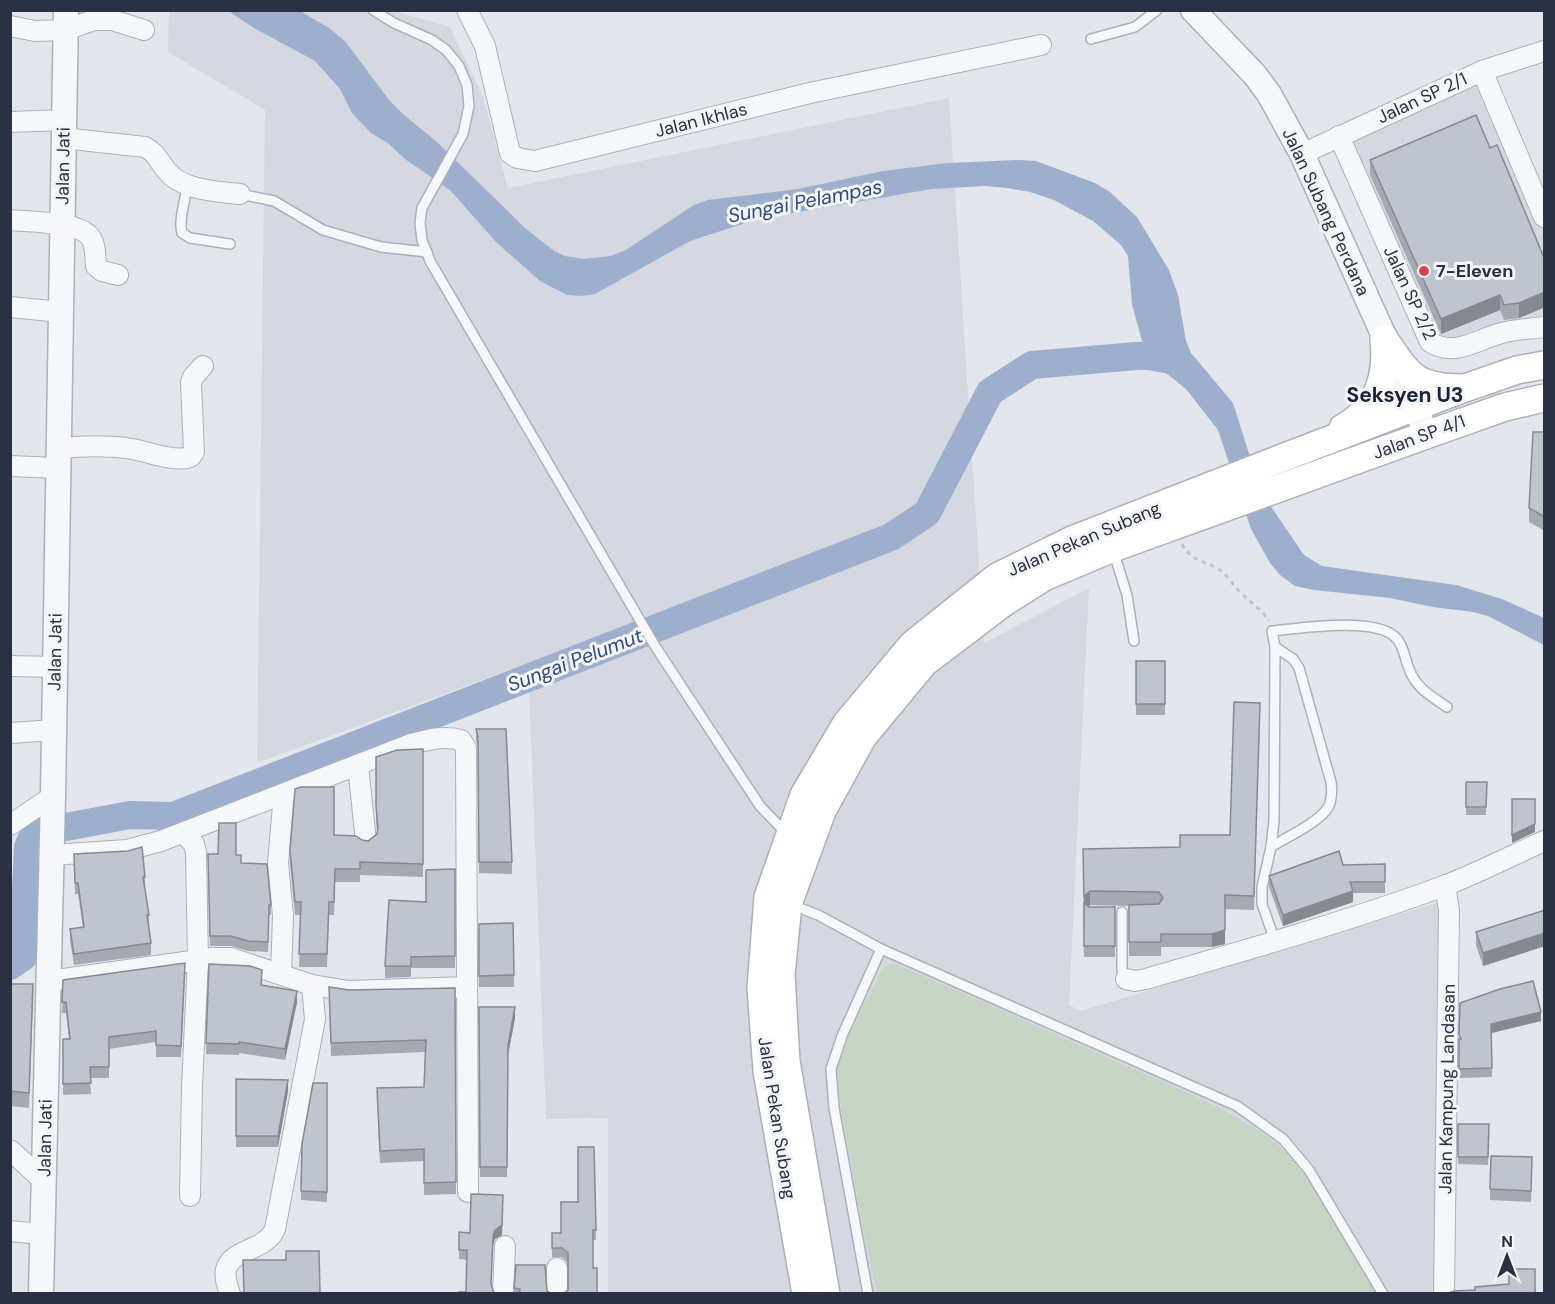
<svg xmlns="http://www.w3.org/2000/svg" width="1555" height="1304" viewBox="0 0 1555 1304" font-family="'DM Sans',sans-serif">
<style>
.built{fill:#d5d8e1}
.green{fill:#c7d6c4}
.water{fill:#9dafcd}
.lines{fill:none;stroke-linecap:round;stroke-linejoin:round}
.river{stroke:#9dafcd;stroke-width:28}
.service-casing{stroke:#acb0ba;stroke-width:12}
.minor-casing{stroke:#acb0ba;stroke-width:22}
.tertiary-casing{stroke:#acb0ba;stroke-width:27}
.secondary-casing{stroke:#acb0ba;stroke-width:30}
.path{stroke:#c1c4cb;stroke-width:3;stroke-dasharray:4.5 4.5;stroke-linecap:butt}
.service{stroke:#f6f7fa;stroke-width:9}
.minor{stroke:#f6f7fa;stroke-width:20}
.tertiary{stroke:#f6f7fa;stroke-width:24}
.secondary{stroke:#fff;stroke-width:27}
.wall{fill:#a5a9b2}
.shaded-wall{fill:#868991}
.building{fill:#c0c4cf;stroke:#868991;stroke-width:1.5}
.poi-dot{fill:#d5444a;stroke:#f3f5f9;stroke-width:2}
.labels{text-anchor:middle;stroke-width:6;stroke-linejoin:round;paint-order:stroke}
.street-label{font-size:18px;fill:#2a3145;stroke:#f3f5f9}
.poi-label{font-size:18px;font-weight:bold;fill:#2a3145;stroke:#f3f5f9;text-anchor:start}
.water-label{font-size:20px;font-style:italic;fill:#324a7b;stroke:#f3f5f9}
.quarter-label{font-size:21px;font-weight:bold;fill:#1c2236;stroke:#f3f5f9}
</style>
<rect width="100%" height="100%" fill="#e3e6ec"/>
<g class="built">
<path d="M 169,11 L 394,11 L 450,27 L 483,97 L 508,188 L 949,98 L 984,643 L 1089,588 L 1069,1005 L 1081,1011 L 1439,902 L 1437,1293 L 608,1293 L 608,1118 L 546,1119 L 528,663 L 257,763 L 265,110 L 168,52 Z"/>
<path d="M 1478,79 L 1526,193 L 1544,187 L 1544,321 L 1460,342 L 1433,338 L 1349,140 Z"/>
</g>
<path class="green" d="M 893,963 C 968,995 1042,1028 1117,1062 C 1173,1087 1252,1115 1294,1160 C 1330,1199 1354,1249 1380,1293 L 877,1293 L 862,1224 L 841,1108 L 837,1073 L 844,1044 L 883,968 Z"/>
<path class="water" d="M 228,11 L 300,11 L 329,28 L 345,41 L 389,100 L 404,115 L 437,142 L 525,228 L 554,251 L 565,256 L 583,259 L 611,256 L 626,250 L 694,205 L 708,200 L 798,189 L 883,171 L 947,163 L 1020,160 L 1036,161 L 1095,183 L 1110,192 L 1137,217 L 1169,270 L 1178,295 L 1186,341 L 1191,353 L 1233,403 L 1252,463 L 1268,502 L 1304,555 L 1322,566 L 1456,585 L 1502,599 L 1544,618 L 1544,645 L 1488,616 L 1473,612 L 1433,607 L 1390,598 L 1314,590 L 1295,586 L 1280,575 L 1270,563 L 1251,529 L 1218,430 L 1186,389 L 1156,365 L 1148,356 L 1142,341 L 1132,304 L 1128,256 L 1121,245 L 1093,221 L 1054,200 L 1030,192 L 1007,188 L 985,186 L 932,189 L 758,219 L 690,241 L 595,294 L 581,296 L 567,295 L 540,281 L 496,242 L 450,190 L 405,159 L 388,143 L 371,133 L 352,113 L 340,89 L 315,61 L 254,28 Z"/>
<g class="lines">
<path class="river" d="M 10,966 L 23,957 L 28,847 L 34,833 L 130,815 L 173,816 L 891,537 L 927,513 L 990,392 L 1032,365 L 1136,356 L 1148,356 L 1177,361"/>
<g class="service-casing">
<g id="service">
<path d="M 373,10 L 394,23 L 432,40 L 446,50 L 459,66 L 467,85 L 469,106 L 463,134 L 422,208 L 420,223 L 422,240 L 430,261 L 655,646 L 760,806 L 787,834"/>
<path d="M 1091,39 L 1135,27 L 1157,10"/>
<path d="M 187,185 C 186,199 178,220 182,233 L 190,238 L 230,244"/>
<path d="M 240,194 L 274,201 L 323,230 L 381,247 L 427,252"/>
<path d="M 1113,550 L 1127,595 L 1134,641"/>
<path d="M 1271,847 C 1287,837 1316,824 1327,809 C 1332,802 1332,790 1331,782 L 1299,668 L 1293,659 L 1275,647"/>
<path d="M 792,905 L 818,915 L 881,949 L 1237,1106 L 1283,1139 L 1309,1170 L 1383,1294"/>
<path d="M 1122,912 L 1122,970 L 1126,979"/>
<path d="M 1275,941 L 1262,904 L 1262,887 L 1271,847 L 1274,821 L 1275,647 L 1272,631 C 1300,628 1379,616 1397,639 C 1404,647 1405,659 1409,669 C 1416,688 1431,696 1447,707"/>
<path d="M 868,1294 L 834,1108 L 831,1069 L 842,1036 L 881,949"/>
</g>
</g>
<g class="minor-casing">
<g id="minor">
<path d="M 467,10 L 485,46 L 510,153 L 517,158 L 535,161 L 810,93 L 1041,45"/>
<path d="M 10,26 L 35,31 L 65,30 L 94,20 L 112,20 L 144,30"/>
<path d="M 1482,71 L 1544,217"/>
<path d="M 10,122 L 64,120"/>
<path d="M 1339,136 L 1430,342 C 1455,358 1477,339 1502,333 C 1515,329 1531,329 1544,327"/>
<path d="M 63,138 L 145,147 C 158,154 158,161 167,171 C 183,191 217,191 240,194"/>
<path d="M 1302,154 L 1482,71 L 1544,51"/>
<path d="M 10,220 C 29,222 81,221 91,238 C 96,246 95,257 96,266 L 102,271 L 118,275"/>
<path d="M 10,307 L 61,312"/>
<path d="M 59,448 C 81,446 103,445 126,448 C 145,450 167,461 187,458 C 192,457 191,456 194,452 L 191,382 L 193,377 L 203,366"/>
<path d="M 10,466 L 58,468"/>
<path d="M 10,666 L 55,667"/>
<path d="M 10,733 L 54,730"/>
<path d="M 358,765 L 366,842"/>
<path d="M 10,825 L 53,796"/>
<path d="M 183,833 L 194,844 L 196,853 L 198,959 L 192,1087 L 190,1196"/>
<path d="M 52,855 L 127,850 L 161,841 L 411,744 C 428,740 444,735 461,740 L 466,748 L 468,1192"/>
<path d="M 281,974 L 283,916 L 278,863 L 284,794"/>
<path d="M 1126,979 L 1135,981 L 1146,979 C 1246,950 1346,922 1444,886 C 1478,873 1511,856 1544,841"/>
<path d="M 49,981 L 213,958 L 231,958 L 312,985 L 349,991 L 467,987"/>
<path d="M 10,1150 L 44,1181"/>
<path d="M 10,1231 L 42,1234"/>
<path d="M 557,1268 L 557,1294"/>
<path d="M 230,1294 C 228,1287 224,1277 226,1270 C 230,1249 266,1251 275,1229 L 315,1019 L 312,985"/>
<path d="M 503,1294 L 505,1246"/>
<path d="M 1444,1294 L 1449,910 L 1445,885"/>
</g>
</g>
<g class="tertiary-casing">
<g id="tertiary">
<path d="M 1193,10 L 1255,75 L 1269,94 L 1302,154 L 1416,407 L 1426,435"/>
<path d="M 41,1294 L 53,796 L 66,10"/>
</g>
</g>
<g class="secondary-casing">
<g id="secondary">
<path d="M 1384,339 C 1409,375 1414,388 1462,388"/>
<path d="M 1343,428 C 1379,407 1388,377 1384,338"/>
<path d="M 806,1294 L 767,1071 L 761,988 L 768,897 L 804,795 L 846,724 L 913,644 L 997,577 L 1072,540 L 1282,458 L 1465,388 L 1517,370 L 1544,365"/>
<path d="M 826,1294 L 786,1061 L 781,975 L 788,904 L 822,811 L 862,738 L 924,663 L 1003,603 L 1044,577 L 1113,548 L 1426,435 L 1505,407 L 1544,398"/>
</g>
</g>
<path class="path" d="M 1182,544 C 1190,561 1206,561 1220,570 C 1227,575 1233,585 1239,591 C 1250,602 1261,609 1269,621"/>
<use href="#service" class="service"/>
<use href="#minor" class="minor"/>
<use href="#tertiary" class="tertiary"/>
<use href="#secondary" class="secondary"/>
</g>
<g class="wall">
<path d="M 1490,148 L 1545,260 L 1545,307 L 1519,318 L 1504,320 L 1500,310 L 1441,334 L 1370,175 L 1370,160 Z"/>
<path d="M 1545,432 L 1545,531 L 1529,522 L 1529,508 Z"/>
<rect x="1136" y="661" width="29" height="54"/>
<path d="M 1260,703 L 1254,910 L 1225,909 L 1225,944 L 1212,947 L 1161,947 L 1161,956 L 1129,956 L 1129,906 L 1090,905 L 1088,906 L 1089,907 L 1115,907 L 1115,957 L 1084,957 L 1083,849 L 1180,847 L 1230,835 Z"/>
<path d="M 476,729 L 512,862 L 512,874 L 479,873 L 478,748 L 476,741 Z"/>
<path d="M 423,749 L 423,877 L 360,875 L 360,882 L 335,882 L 334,915 L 329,915 L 327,967 L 299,967 L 301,915 L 295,915 L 290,863 L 290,850 L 334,835 L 368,841 L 377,834 L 376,819 L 376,757 Z"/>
<path d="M 1466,782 L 1487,782 L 1486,815 L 1466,815 Z"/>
<path d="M 74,854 L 145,877 L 145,888 L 149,915 L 149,926 L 151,943 L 151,955 L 74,965 L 70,940 L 70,929 L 83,928 L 78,894 L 75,894 Z"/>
<path d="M 208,854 L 236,855 L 271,905 L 271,915 L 269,915 L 268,952 L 248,951 L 231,946 L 210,946 Z"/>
<path d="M 1385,864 L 1385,893 L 1353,893 L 1353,902 L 1283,926 L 1269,887 L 1269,876 L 1343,865 Z"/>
<path d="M 455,869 L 455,968 L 411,968 L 411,977 L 385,978 L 385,966 L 426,902 Z"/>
<path d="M 1545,910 L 1545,946 L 1483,966 L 1476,945 L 1476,932 Z"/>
<path d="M 513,923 L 514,987 L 479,987 L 479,924 Z"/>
<path d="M 185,974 L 181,1057 L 156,1057 L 156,1042 L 109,1049 L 109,1078 L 90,1078 L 91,1094 L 63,1095 L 63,1039 L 69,1039 L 66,1013 L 62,1013 L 63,980 Z"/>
<path d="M 262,981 L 262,985 L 297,1002 L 285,1060 L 239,1053 L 239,1055 L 206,1054 L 206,1043 Z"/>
<path d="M 10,984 L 33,999 L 29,1108 L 10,1106 Z"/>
<path d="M 329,987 L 349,990 L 455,988 L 456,1194 L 424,1195 L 424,1161 L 380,1163 L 377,1100 L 424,1087 L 425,1052 L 331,1056 Z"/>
<path d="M 1460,1003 L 1541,1021 L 1492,1033 L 1492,1077 L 1459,1078 Z"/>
<path d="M 479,1007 L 515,1018 L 508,1055 L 507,1177 L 480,1177 Z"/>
<path d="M 236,1079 L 288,1091 L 278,1147 L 236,1147 Z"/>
<path d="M 327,1083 L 327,1202 L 301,1200 L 302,1144 Z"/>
<path d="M 1458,1124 L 1489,1124 L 1488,1165 L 1458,1164 Z"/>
<path d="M 594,1147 L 596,1240 L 593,1240 L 593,1268 L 568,1290 L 568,1263 L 562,1257 L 552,1257 L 552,1233 L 561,1233 L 578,1202 Z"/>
<path d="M 1532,1169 L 1531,1202 L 1490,1200 L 1490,1189 Z"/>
<path d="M 503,1205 L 502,1235 L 495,1239 L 493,1245 L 466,1292 L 467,1260 L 459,1259 L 459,1232 L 470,1233 Z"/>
<path d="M 514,1288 L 547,1291 L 550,1293 L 514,1293 Z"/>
</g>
<g class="shaded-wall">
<path d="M 1545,292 L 1545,307 L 1519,318 L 1519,303 Z"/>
<path d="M 1500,295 L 1500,310 L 1441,334 L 1441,319 Z"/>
<path d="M 1535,824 L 1535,832 L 1512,843 L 1512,835 Z"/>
<path d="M 1090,891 L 1090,905 L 1084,910 L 1084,896 Z"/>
<path d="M 1353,891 L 1353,902 L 1283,926 L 1283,915 Z"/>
<path d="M 1225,930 L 1225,944 L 1212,947 L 1212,934 Z"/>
<path d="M 1545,933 L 1545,946 L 1483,966 L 1483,953 Z"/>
<path d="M 297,991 L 297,1002 L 285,1060 L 285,1049 Z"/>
<path d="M 515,1007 L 515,1018 L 508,1055 L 507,1177 L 508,1045 Z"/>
<path d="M 1541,1012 L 1541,1021 L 1491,1033 L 1491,1024 Z"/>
<path d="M 288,1080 L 288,1091 L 278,1147 L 278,1136 Z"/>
<path d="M 503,1195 L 502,1235 L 495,1239 L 493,1245 L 493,1236 Z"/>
</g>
<g class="building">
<path d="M 1476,115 L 1490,148 L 1497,145 L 1545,260 L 1545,292 L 1519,303 L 1504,305 L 1500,295 L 1441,319 L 1370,160 Z"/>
<path d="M 1533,432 L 1545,432 L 1545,517 L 1529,508 Z"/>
<rect x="1136" y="661" width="29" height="43"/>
<path d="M 1234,702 L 1260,703 L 1254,896 L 1225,895 L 1225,930 L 1212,934 L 1161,934 L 1161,942 L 1129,942 L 1129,905 L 1159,904 L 1163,898 L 1159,892 L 1090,891 L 1084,896 L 1083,849 L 1180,847 L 1180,835 L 1230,835 Z"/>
<path d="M 476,729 L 506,729 L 512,862 L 479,862 L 478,737 Z"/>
<path d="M 423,749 L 423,864 L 360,862 L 360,869 L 335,869 L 334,902 L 329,902 L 327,954 L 299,954 L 301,902 L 295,902 L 290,850 L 295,789 L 301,787 L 334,787 L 334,835 L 356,836 L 362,840 L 368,841 L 377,834 L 378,828 L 376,806 L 376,757 L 397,750 Z"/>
<path d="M 1466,782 L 1487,782 L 1486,807 L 1466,807 Z"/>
<path d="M 1512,799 L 1535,799 L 1535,824 L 1512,835 Z"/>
<path d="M 219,823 L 236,823 L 236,855 L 241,855 L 241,863 L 267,864 L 271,905 L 269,905 L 268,942 L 248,941 L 231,936 L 210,936 L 208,854 L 218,854 Z"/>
<path d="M 142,847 L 145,877 L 143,877 L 149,915 L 147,915 L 151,943 L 74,954 L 70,929 L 84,927 L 78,883 L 75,883 L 74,854 L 128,851 Z"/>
<path d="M 1339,851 L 1343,865 L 1385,864 L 1385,882 L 1350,882 L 1353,891 L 1283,915 L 1269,876 Z"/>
<path d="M 455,869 L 455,956 L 411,957 L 411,966 L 385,966 L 389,900 L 426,902 L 426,870 Z"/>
<path d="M 1084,903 L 1089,907 L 1115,907 L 1115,946 L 1084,946 Z"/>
<path d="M 1545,910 L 1545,933 L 1483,953 L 1476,932 Z"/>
<path d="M 513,923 L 514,975 L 479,976 L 479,924 Z"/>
<path d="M 185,963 L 181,1046 L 156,1045 L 156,1031 L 109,1037 L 109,1067 L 90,1067 L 91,1083 L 63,1084 L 63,1039 L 70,1039 L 66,1002 L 62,1002 L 63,980 Z"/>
<path d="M 209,964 L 250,966 L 262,970 L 261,985 L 297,991 L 285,1049 L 239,1042 L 239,1044 L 206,1043 Z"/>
<path d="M 1533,981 L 1541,1012 L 1491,1024 L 1492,1068 L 1459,1069 L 1459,1039 L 1461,1039 L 1459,1034 L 1460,1003 L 1500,989 Z"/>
<path d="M 10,984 L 33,984 L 29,1093 L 10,1091 Z"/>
<path d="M 329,987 L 349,990 L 455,988 L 456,1182 L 424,1183 L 424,1149 L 380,1151 L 377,1088 L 424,1087 L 426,1040 L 331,1043 Z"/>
<path d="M 479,1007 L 515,1007 L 508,1045 L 507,1167 L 480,1167 Z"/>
<path d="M 236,1079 L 288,1080 L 278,1136 L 236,1136 Z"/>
<path d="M 313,1083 L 327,1083 L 327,1192 L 301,1191 L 302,1144 Z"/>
<path d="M 1458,1124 L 1489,1124 L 1488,1157 L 1458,1157 Z"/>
<path d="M 578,1147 L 594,1147 L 596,1230 L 593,1230 L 593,1268 L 597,1268 L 597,1293 L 564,1293 L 568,1290 L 568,1253 L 562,1248 L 552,1248 L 552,1233 L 561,1233 L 561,1202 L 578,1202 Z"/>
<path d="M 1491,1156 L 1532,1157 L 1531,1191 L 1490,1189 Z"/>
<path d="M 471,1194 L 503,1195 L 502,1225 L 495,1230 L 493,1236 L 491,1284 L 494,1293 L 459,1293 L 459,1292 L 466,1292 L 467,1250 L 459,1250 L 459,1232 L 470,1233 Z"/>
<path d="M 286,1251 L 319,1251 L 320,1293 L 244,1293 L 243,1260 L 286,1260 Z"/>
<path d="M 516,1265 L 545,1265 L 547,1291 L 550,1293 L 519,1293 L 520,1289 L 514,1288 Z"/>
<path d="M 1509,1269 L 1535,1269 L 1535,1293 L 1449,1293 L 1454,1291 L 1475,1290 L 1475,1287 L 1509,1284 Z"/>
</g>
<circle class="poi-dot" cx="1424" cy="271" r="6"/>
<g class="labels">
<g class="street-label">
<text transform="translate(1422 98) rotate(-25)" y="6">Jalan SP 2/1</text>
<text transform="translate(701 120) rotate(-14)" y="6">Jalan Ikhlas</text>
<text transform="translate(63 166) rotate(-89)" y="6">Jalan Jati</text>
<text transform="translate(1326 212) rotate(65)" y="6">Jalan Subang Perdana</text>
<text transform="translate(1410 293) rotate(65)" y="6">Jalan SP 2/2</text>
<text transform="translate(1419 437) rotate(-20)" y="6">Jalan SP 4/1</text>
<text transform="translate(1084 539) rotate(-23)" y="6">Jalan Pekan Subang</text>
<text transform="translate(55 652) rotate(-89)" y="6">Jalan Jati</text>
<text transform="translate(1447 1089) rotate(-89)" y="6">Jalan Kampung Landasan</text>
<text transform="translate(777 1118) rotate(81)" y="6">Jalan Pekan Subang</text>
<text transform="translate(45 1138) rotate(-89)" y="6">Jalan Jati</text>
</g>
<g class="poi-label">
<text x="1436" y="277">7-Eleven</text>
</g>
<g class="water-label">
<text transform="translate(805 201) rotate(-11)" y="7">Sungai Pelampas</text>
<text transform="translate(575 660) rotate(-21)" y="7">Sungai Pelumut</text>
</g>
<g class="quarter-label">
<text x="1405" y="402">Seksyen U3</text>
</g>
</g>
<rect width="1555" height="1304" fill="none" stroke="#2a3145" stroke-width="24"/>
<g transform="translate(1507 1256)" stroke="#f3f5f9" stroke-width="4.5" paint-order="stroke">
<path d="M0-4.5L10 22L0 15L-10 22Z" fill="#2a3145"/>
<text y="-9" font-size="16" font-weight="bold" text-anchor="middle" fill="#2a3145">N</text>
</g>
</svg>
